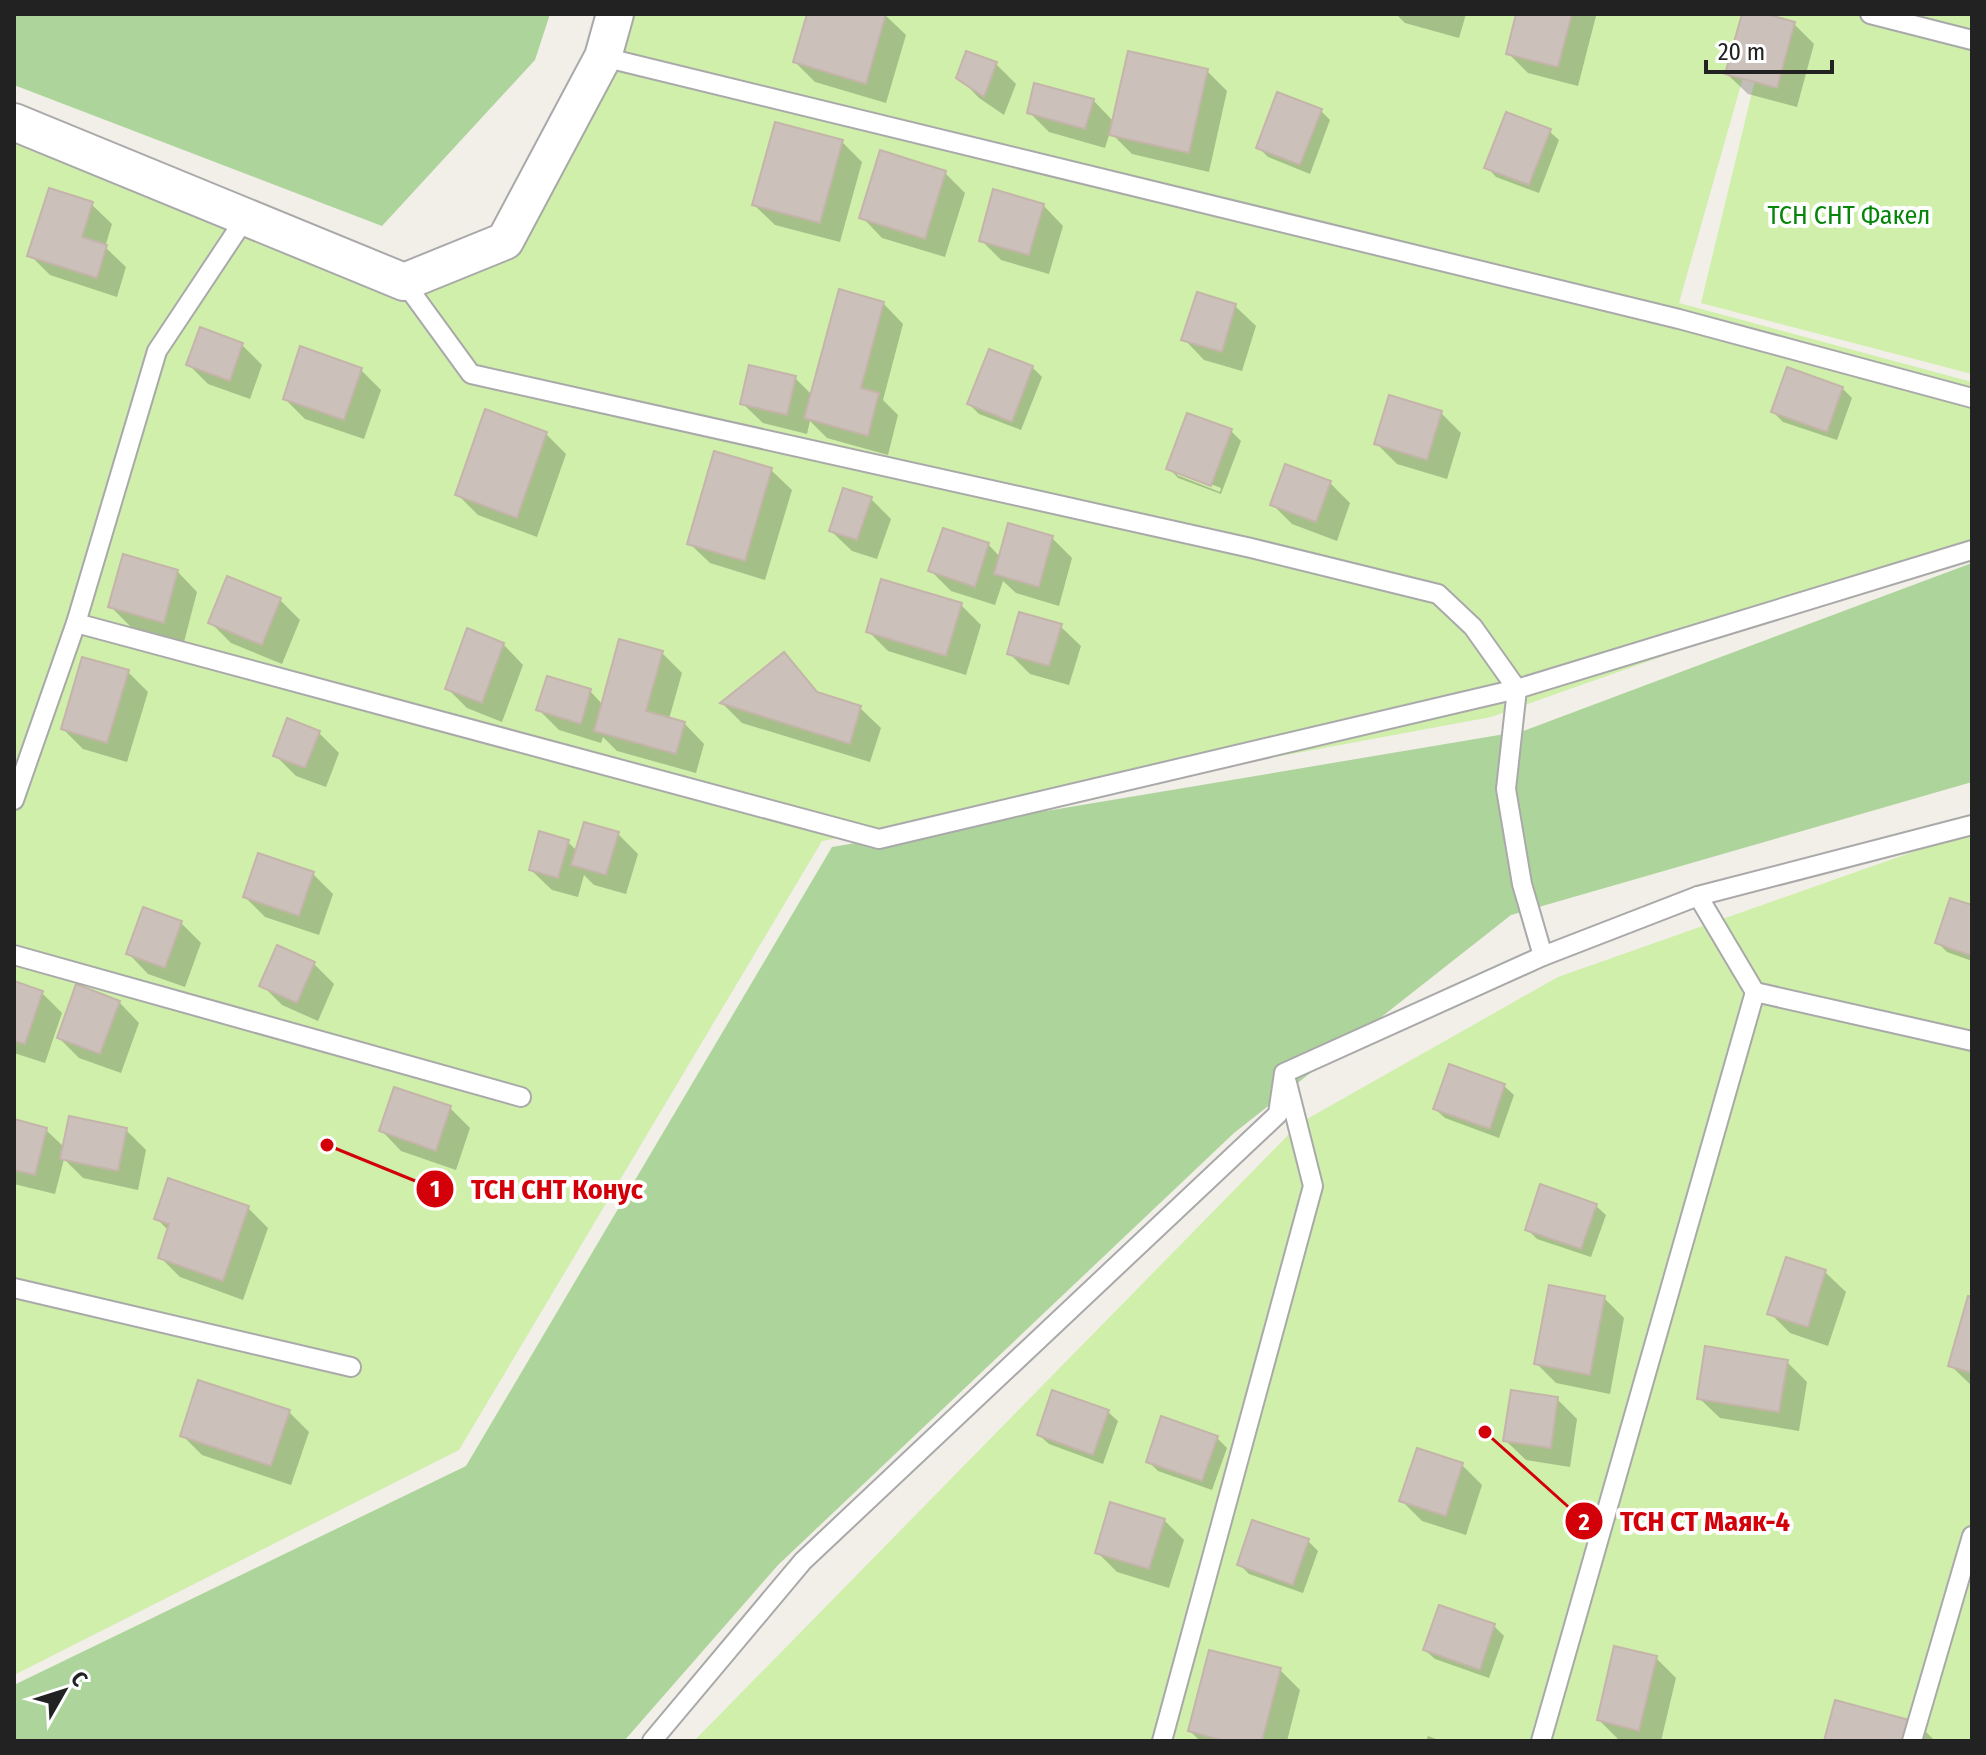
<svg xmlns="http://www.w3.org/2000/svg" width="1986" height="1755" viewBox="0 0 1986 1755" font-family="'Fira Sans Condensed',sans-serif">
<style>
.grass{fill:#cfefab}
.forest{fill:#add49a}
.shadow{fill:#0003;fill-rule:evenodd}
.building{fill:#cbc1ba;stroke:#c5b4a9;stroke-width:2}
.lines{fill:none;stroke-linecap:round;stroke-linejoin:round}
.lane-casing{stroke:#a9a9a9;stroke-width:22}
.street-casing{stroke:#a9a9a9;stroke-width:40}
.lane{stroke:#fff;stroke-width:18}
.street{stroke:#fff;stroke-width:36}
.labels{text-anchor:middle;stroke-width:8;stroke-linejoin:round;paint-order:stroke}
.park-label{font-size:26px;fill:#058509;stroke:#fff}
.leader{fill:none;stroke:#d30009;stroke-width:3}
.callout-dot{fill:#d30009;stroke:#fff;stroke-width:3}
.mark-label{font-size:24px;text-anchor:middle;font-weight:bold;fill:#fff}
.callout-label{font-size:28px;text-anchor:middle;font-weight:bold;fill:#d30009;stroke:#fff;stroke-width:8;stroke-linejoin:round;paint-order:stroke}
</style>
<rect width="100%" height="100%" fill="#f2eee8"/>
<g class="grass">
<path d="M 633,14 L 1761,14 L 1679,303 L 1972,382 L 1972,547 L 1491,717 L 822,841 L 459,1450 L 14,1675 L 14,114 L 396,294 L 520,249 L 624,47 Z"/>
<path d="M 1771,14 L 1972,14 L 1972,374 L 1701,303 Z"/>
<path d="M 1972,831 L 1972,1741 L 694,1741 L 1300,1123 L 1558,977 Z"/>
</g>
<g class="forest">
<path d="M 14,14 L 550,14 L 535,60 L 382,226 L 14,85 Z"/>
<path d="M 1972,563 L 1972,782 L 1511,915 L 1234,1133 L 778,1565 L 624,1741 L 14,1741 L 14,1685 L 466,1466 L 832,847 L 1523,731 Z"/>
</g>
<g class="shadow">
<path d="M 809,14 L 884,14 L 906,35 L 886,103 L 815,82 L 795,62 Z"/>
<path d="M 1396,14 L 1466,14 L 1459,38 L 1405,23 Z"/>
<path d="M 1518,14 L 1596,16 L 1578,86 L 1528,73 L 1508,53 Z"/>
<path d="M 1744,14 L 1758,14 L 1794,24 L 1814,44 L 1797,107 L 1748,94 L 1727,74 Z"/>
<path d="M 996,64 L 1016,84 L 1004,115 L 979,98 L 959,77 Z"/>
<path d="M 1207,71 L 1227,91 L 1209,172 L 1132,154 L 1110,132 L 1105,148 L 1049,132 L 1029,112 L 1093,100 L 1114,122 Z"/>
<path d="M 1321,111 L 1330,120 L 1310,174 L 1268,157 L 1258,147 Z"/>
<path d="M 1549,131 L 1559,140 L 1539,193 L 1496,177 L 1487,167 Z"/>
<path d="M 842,142 L 862,162 L 840,242 L 775,225 L 754,205 Z"/>
<path d="M 945,173 L 965,193 L 945,257 L 882,238 L 862,217 Z"/>
<path d="M 91,204 L 112,224 L 105,247 L 126,267 L 117,297 L 50,275 L 30,255 Z"/>
<path d="M 1043,205 L 1063,226 L 1049,274 L 1001,260 L 981,240 Z"/>
<path d="M 883,303 L 903,324 L 883,400 L 898,415 L 888,455 L 827,438 L 810,421 L 807,434 L 763,423 L 742,403 L 795,378 L 813,396 Z"/>
<path d="M 1235,306 L 1256,326 L 1242,371 L 1204,360 L 1184,339 Z"/>
<path d="M 242,345 L 262,365 L 250,399 L 208,384 L 188,364 Z"/>
<path d="M 1032,367 L 1042,377 L 1021,430 L 979,414 L 969,404 Z"/>
<path d="M 361,370 L 381,390 L 364,439 L 305,419 L 285,399 Z"/>
<path d="M 1842,388 L 1852,398 L 1837,440 L 1783,422 L 1773,412 Z"/>
<path d="M 1441,413 L 1461,433 L 1447,479 L 1397,464 L 1377,444 Z"/>
<path d="M 1231,431 L 1241,441 L 1221,494 L 1178,478 L 1169,468 ZM 1177,471 L 1221,488 L 1220,492 L 1177,475 Z"/>
<path d="M 546,434 L 566,454 L 537,537 L 478,515 L 458,495 Z"/>
<path d="M 771,470 L 792,490 L 765,580 L 710,563 L 689,543 Z"/>
<path d="M 1330,483 L 1350,503 L 1337,541 L 1292,524 L 1272,504 Z"/>
<path d="M 871,499 L 891,519 L 877,559 L 852,551 L 831,531 Z"/>
<path d="M 1052,538 L 1072,558 L 1059,606 L 1016,593 L 1003,581 L 995,605 L 951,591 L 930,570 L 988,544 L 1000,557 Z"/>
<path d="M 177,571 L 197,592 L 184,642 L 131,627 L 111,607 Z"/>
<path d="M 280,600 L 300,620 L 282,664 L 231,643 L 211,623 Z"/>
<path d="M 961,605 L 981,625 L 966,675 L 888,651 L 868,631 Z"/>
<path d="M 1060,626 L 1081,646 L 1069,685 L 1030,674 L 1010,654 Z"/>
<path d="M 503,644 L 523,665 L 502,722 L 467,708 L 447,688 Z"/>
<path d="M 662,653 L 682,673 L 669,719 L 684,723 L 704,744 L 696,773 L 617,751 L 603,737 L 601,743 L 559,730 L 539,710 L 590,691 L 603,705 Z"/>
<path d="M 784,655 L 821,696 L 860,708 L 881,728 L 870,762 L 742,723 L 723,704 Z"/>
<path d="M 128,672 L 148,692 L 127,762 L 83,749 L 63,729 Z"/>
<path d="M 318,732 L 339,753 L 326,787 L 296,776 L 275,755 Z"/>
<path d="M 618,834 L 638,854 L 626,894 L 594,885 L 584,875 L 578,897 L 552,890 L 531,870 L 568,842 L 577,851 Z"/>
<path d="M 313,874 L 333,894 L 319,935 L 265,917 L 245,897 Z"/>
<path d="M 1972,908 L 1972,961 L 1947,952 L 1937,942 Z"/>
<path d="M 181,923 L 201,943 L 185,987 L 148,974 L 128,953 Z"/>
<path d="M 314,964 L 334,984 L 318,1021 L 282,1005 L 262,985 Z"/>
<path d="M 14,983 L 42,993 L 62,1013 L 45,1063 L 14,1053 Z"/>
<path d="M 119,1002 L 139,1023 L 121,1073 L 79,1058 L 59,1038 Z"/>
<path d="M 1504,1086 L 1514,1095 L 1499,1138 L 1445,1118 L 1435,1109 Z"/>
<path d="M 450,1108 L 470,1128 L 456,1170 L 401,1151 L 381,1130 Z"/>
<path d="M 14,1121 L 46,1130 L 65,1148 L 126,1130 L 146,1150 L 138,1190 L 83,1178 L 64,1159 L 55,1194 L 14,1184 Z"/>
<path d="M 1596,1206 L 1606,1215 L 1591,1257 L 1537,1239 L 1527,1229 Z"/>
<path d="M 248,1208 L 268,1228 L 243,1300 L 180,1277 L 160,1257 L 169,1231 L 156,1218 Z"/>
<path d="M 1787,1259 L 1825,1272 L 1846,1292 L 1828,1346 L 1790,1333 L 1770,1313 Z"/>
<path d="M 1604,1298 L 1624,1318 L 1610,1394 L 1556,1383 L 1536,1363 Z"/>
<path d="M 1972,1299 L 1972,1386 L 1950,1365 Z"/>
<path d="M 1787,1362 L 1807,1382 L 1799,1431 L 1720,1418 L 1699,1398 Z"/>
<path d="M 1557,1399 L 1577,1419 L 1570,1467 L 1526,1460 L 1505,1440 Z"/>
<path d="M 289,1412 L 309,1432 L 291,1485 L 202,1455 L 182,1435 Z"/>
<path d="M 1108,1412 L 1118,1421 L 1103,1464 L 1049,1444 L 1039,1435 Z"/>
<path d="M 1217,1438 L 1227,1448 L 1212,1490 L 1158,1471 L 1148,1461 Z"/>
<path d="M 1462,1465 L 1482,1485 L 1466,1535 L 1422,1521 L 1402,1501 Z"/>
<path d="M 1164,1520 L 1184,1540 L 1169,1588 L 1117,1572 L 1097,1552 Z"/>
<path d="M 1308,1541 L 1318,1551 L 1303,1593 L 1249,1574 L 1239,1564 Z"/>
<path d="M 1440,1607 L 1494,1626 L 1504,1636 L 1489,1678 L 1435,1659 L 1425,1650 Z"/>
<path d="M 1656,1658 L 1676,1678 L 1661,1741 L 1619,1740 L 1599,1720 Z"/>
<path d="M 1280,1670 L 1300,1690 L 1287,1741 L 1200,1741 L 1190,1731 Z"/>
<path d="M 1919,1725 L 1935,1741 L 1826,1741 Z"/>
<path d="M 1428,1736 L 1441,1741 L 1426,1741 Z"/>
</g>
<g class="building">
<path d="M 807,14 L 886,14 L 866,84 L 793,62 Z"/>
<path d="M 1516,14 L 1572,14 L 1558,67 L 1506,54 Z"/>
<path d="M 1742,14 L 1766,14 L 1795,22 L 1777,88 L 1725,74 Z"/>
<path d="M 966,51 L 997,62 L 984,97 L 956,78 Z"/>
<path d="M 1128,51 L 1208,69 L 1189,153 L 1109,135 Z"/>
<path d="M 1034,83 L 1094,99 L 1085,129 L 1027,113 Z"/>
<path d="M 1277,92 L 1322,109 L 1300,165 L 1256,148 Z"/>
<path d="M 1506,112 L 1551,129 L 1529,185 L 1484,168 Z"/>
<path d="M 775,122 L 843,140 L 820,223 L 752,205 Z"/>
<path d="M 880,150 L 946,171 L 925,239 L 859,218 Z"/>
<path d="M 49,188 L 93,202 L 82,237 L 107,245 L 97,278 L 27,256 Z"/>
<path d="M 993,189 L 1044,204 L 1029,255 L 979,241 Z"/>
<path d="M 839,289 L 884,302 L 861,388 L 879,393 L 868,436 L 804,418 Z"/>
<path d="M 1197,292 L 1236,304 L 1222,352 L 1181,340 Z"/>
<path d="M 200,327 L 243,343 L 230,381 L 186,365 Z"/>
<path d="M 300,346 L 362,368 L 344,420 L 283,399 Z"/>
<path d="M 989,349 L 1033,366 L 1012,422 L 967,404 Z"/>
<path d="M 749,365 L 796,376 L 787,415 L 740,404 Z"/>
<path d="M 1787,367 L 1843,387 L 1827,432 L 1771,412 Z"/>
<path d="M 1389,395 L 1442,411 L 1427,460 L 1374,444 Z"/>
<path d="M 485,409 L 547,432 L 517,518 L 455,495 Z"/>
<path d="M 1187,413 L 1232,429 L 1211,486 L 1166,469 Z"/>
<path d="M 714,451 L 772,468 L 745,561 L 687,544 Z"/>
<path d="M 1285,464 L 1331,481 L 1316,522 L 1270,505 Z"/>
<path d="M 843,488 L 872,497 L 857,540 L 829,531 Z"/>
<path d="M 1008,523 L 1053,536 L 1039,587 L 994,574 Z"/>
<path d="M 943,528 L 989,543 L 975,587 L 928,571 Z"/>
<path d="M 123,554 L 178,570 L 164,623 L 108,607 Z"/>
<path d="M 227,576 L 281,598 L 262,645 L 208,623 Z"/>
<path d="M 881,579 L 962,603 L 946,656 L 866,632 Z"/>
<path d="M 1019,612 L 1062,624 L 1049,666 L 1007,654 Z"/>
<path d="M 467,628 L 504,643 L 482,703 L 445,689 Z"/>
<path d="M 619,639 L 663,651 L 646,711 L 685,722 L 676,754 L 594,731 Z"/>
<path d="M 784,652 L 817,692 L 861,706 L 850,744 L 720,703 Z"/>
<path d="M 82,657 L 129,670 L 107,743 L 61,729 Z"/>
<path d="M 547,676 L 591,689 L 581,724 L 536,710 Z"/>
<path d="M 287,718 L 320,731 L 305,768 L 273,756 Z"/>
<path d="M 584,822 L 619,832 L 606,875 L 571,865 Z"/>
<path d="M 539,831 L 569,840 L 558,878 L 529,870 Z"/>
<path d="M 258,853 L 314,872 L 299,916 L 243,897 Z"/>
<path d="M 1950,898 L 1972,905 L 1972,956 L 1935,943 Z"/>
<path d="M 143,907 L 182,921 L 165,968 L 126,954 Z"/>
<path d="M 277,945 L 315,962 L 297,1003 L 259,986 Z"/>
<path d="M 14,981 L 43,991 L 25,1044 L 14,1041 Z"/>
<path d="M 76,984 L 120,1001 L 100,1054 L 57,1038 Z"/>
<path d="M 1449,1064 L 1505,1084 L 1490,1129 L 1433,1109 Z"/>
<path d="M 394,1087 L 451,1106 L 436,1151 L 379,1131 Z"/>
<path d="M 69,1116 L 127,1128 L 118,1171 L 60,1159 Z"/>
<path d="M 14,1119 L 47,1128 L 35,1175 L 14,1170 Z"/>
<path d="M 168,1178 L 249,1206 L 223,1281 L 158,1258 L 169,1224 L 154,1219 Z"/>
<path d="M 1540,1184 L 1597,1204 L 1581,1249 L 1525,1230 Z"/>
<path d="M 1786,1257 L 1826,1270 L 1808,1327 L 1767,1314 Z"/>
<path d="M 1549,1285 L 1605,1296 L 1590,1375 L 1534,1364 Z"/>
<path d="M 1968,1296 L 1972,1297 L 1972,1373 L 1948,1366 Z"/>
<path d="M 1705,1346 L 1788,1360 L 1779,1412 L 1697,1399 Z"/>
<path d="M 198,1380 L 290,1410 L 271,1466 L 180,1436 Z"/>
<path d="M 1052,1390 L 1109,1410 L 1093,1455 L 1037,1435 Z"/>
<path d="M 1511,1390 L 1558,1397 L 1551,1448 L 1503,1441 Z"/>
<path d="M 1161,1416 L 1218,1436 L 1202,1481 L 1146,1462 Z"/>
<path d="M 1417,1448 L 1463,1463 L 1446,1516 L 1399,1501 Z"/>
<path d="M 1110,1502 L 1165,1519 L 1149,1569 L 1095,1553 Z"/>
<path d="M 1252,1520 L 1309,1539 L 1293,1585 L 1237,1565 Z"/>
<path d="M 1439,1605 L 1495,1624 L 1480,1670 L 1423,1650 Z"/>
<path d="M 1614,1646 L 1657,1656 L 1639,1731 L 1597,1720 Z"/>
<path d="M 1209,1650 L 1281,1668 L 1262,1741 L 1225,1741 L 1188,1731 Z"/>
<path d="M 1835,1700 L 1920,1723 L 1915,1741 L 1824,1741 Z"/>
</g>
<g class="lines">
<g class="lane-casing">
<g id="lane">
<path d="M 1870,14 L 1972,40"/>
<path d="M 603,57 L 1679,319 L 1972,398"/>
<path d="M 404,282 L 471,374 L 1251,548 L 1438,594 L 1473,627 L 1517,689 L 1506,789 L 1522,884 L 1543,956"/>
<path d="M 76,623 L 879,839 L 1517,689 L 1972,550"/>
<path d="M 14,800 L 76,623 L 157,351 L 246,217"/>
<path d="M 14,955 L 521,1097"/>
<path d="M 1755,992 L 1972,1041"/>
<path d="M 14,1288 L 351,1367"/>
<path d="M 652,1741 L 803,1561 L 1278,1114 L 1284,1073 L 1543,956 L 1698,896 L 1972,825"/>
<path d="M 1162,1741 L 1313,1186 L 1287,1083"/>
<path d="M 1541,1741 L 1755,992 L 1698,896"/>
<path d="M 1912,1741 L 1972,1536"/>
</g>
</g>
<g class="street-casing">
<path id="street" d="M 14,122 L 404,282 L 505,241 L 603,57 L 615,14"/>
</g>
<use href="#lane" class="lane"/>
<use href="#street" class="street"/>
</g>
<g class="labels">
<g class="park-label">
<text x="1849" y="224">ТСН СНТ Факел</text>
</g>
</g>
<path class="leader" d="M327 1145L435 1189M1485 1432L1584 1521"/>
<g class="callout-dot">
<circle cx="327" cy="1145" r="8"/>
<circle cx="1485" cy="1432" r="8"/>
<circle cx="435" cy="1189" r="20"/>
<circle cx="1584" cy="1521" r="20"/>
</g>
<g class="mark-label">
<text x="435" y="1197">1</text>
<text x="1584" y="1530">2</text>
</g>
<g class="callout-label">
<text x="557" y="1199">ТСН СНТ Конус</text>
<text x="1705" y="1531">ТСН СТ Маяк-4</text>
</g>
<rect width="1986" height="1755" fill="none" stroke="#222222" stroke-width="32"/>
<g transform="translate(64 1691) rotate(51)" stroke="#ffffff" stroke-width="6" paint-order="stroke">
<path d="M0-6L14 30L0 20L-14 30Z" fill="#222222"/>
<text y="-12" font-size="22" font-weight="bold" text-anchor="middle" fill="#222222">С</text>
</g>
<path d="M1706 60v12h126v-12" fill="none" stroke="#222222" stroke-width="4"/>
<text x="1718" y="60" font-size="24" fill="#222222" stroke="#ffffff" stroke-width="6" paint-order="stroke">20 m</text>
</svg>
